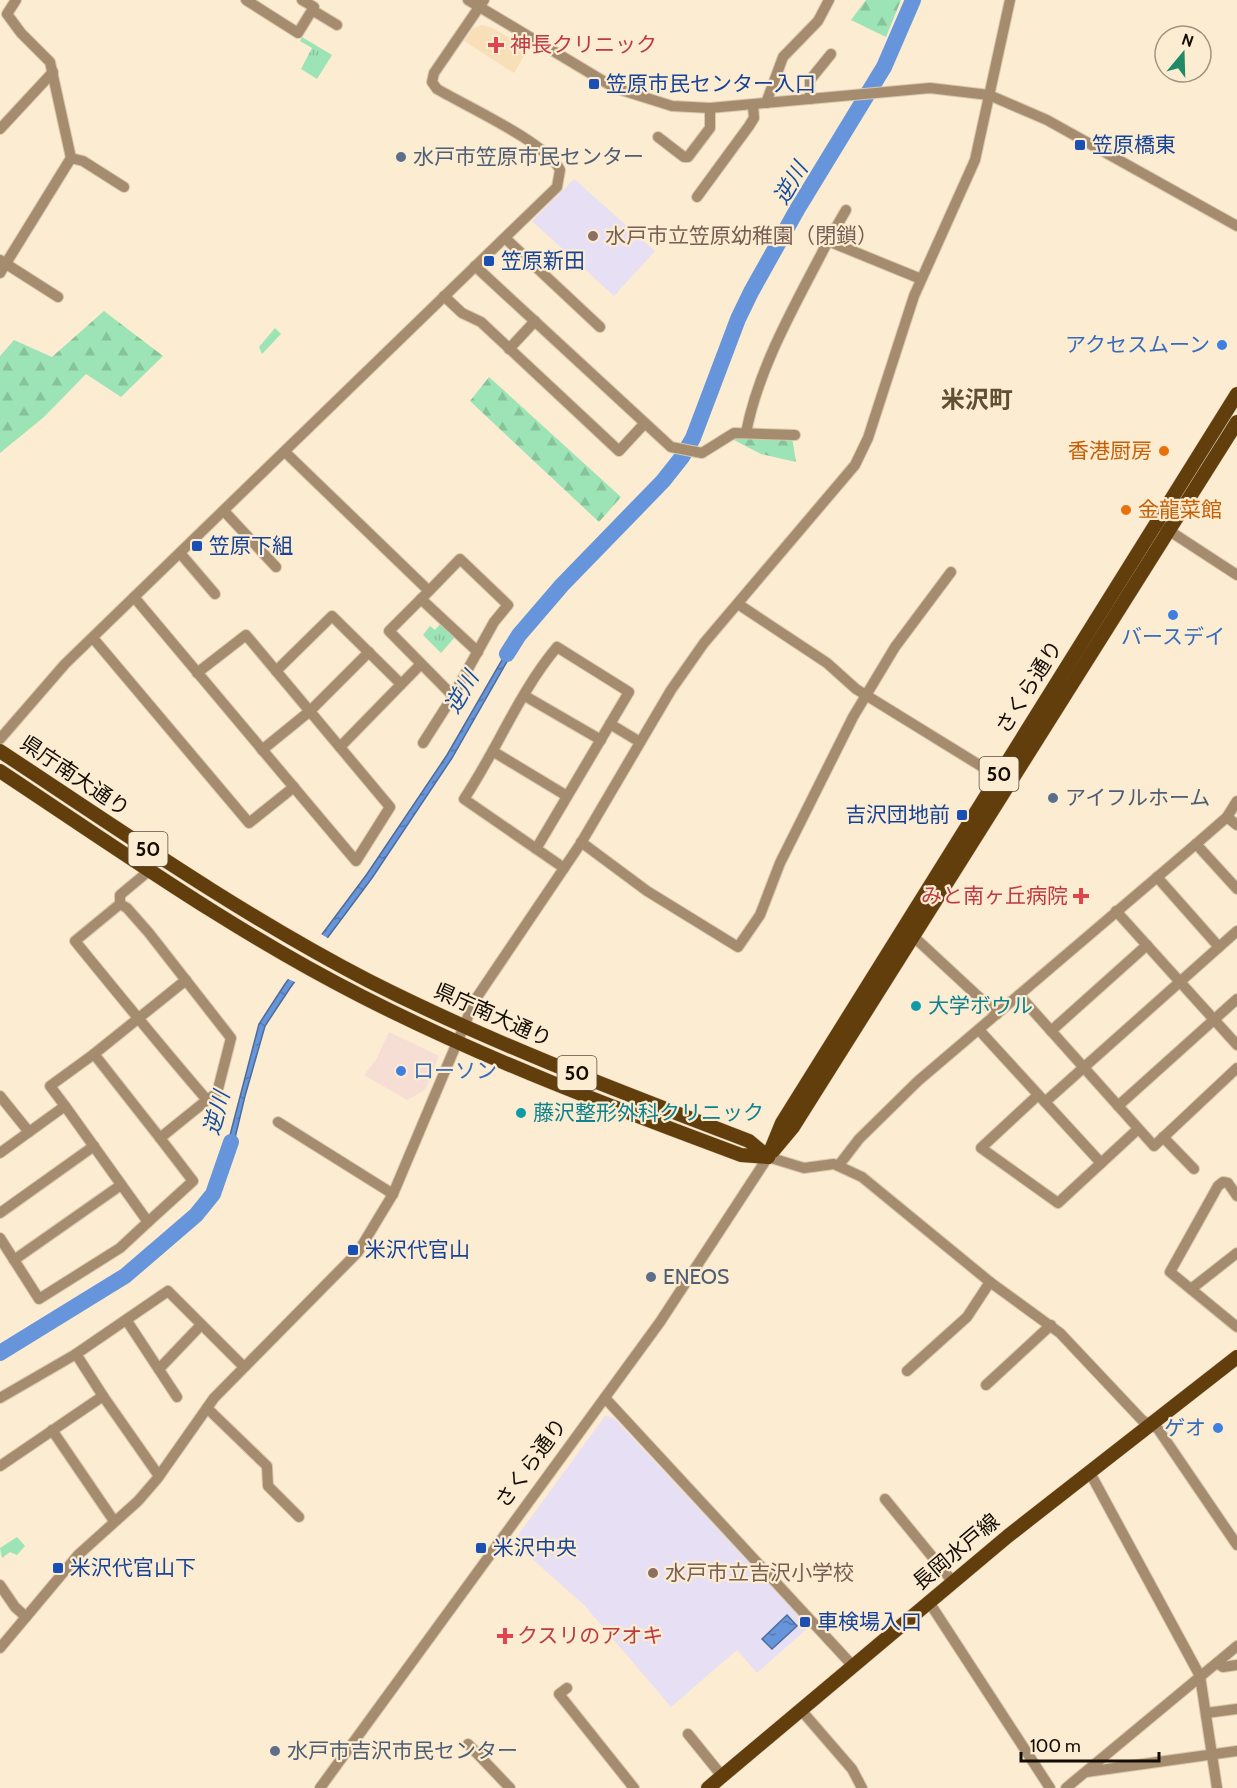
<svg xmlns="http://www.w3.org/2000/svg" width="1237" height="1788" viewBox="0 0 1237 1788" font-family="Cabin,'Noto Sans JP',sans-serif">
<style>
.commercial{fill:#f6ded4}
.education{fill:#e7e0f5}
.built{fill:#f8dfb7}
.forest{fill:url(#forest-firs)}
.park{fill:url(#park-tufts)}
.water{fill:url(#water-ripples);stroke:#4e6c9a;stroke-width:1.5}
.pier{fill:#fcecd1}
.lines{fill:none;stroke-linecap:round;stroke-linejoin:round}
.river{stroke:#6795db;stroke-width:16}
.minor-casing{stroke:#d7c8b0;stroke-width:12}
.major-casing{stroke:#d7c8b0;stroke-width:15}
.minor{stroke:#a68c6e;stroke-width:10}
.major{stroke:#613e0c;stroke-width:14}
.health-dot{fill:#e0444e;stroke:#fcecd1;stroke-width:2}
.transit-dot{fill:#1a4fb4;stroke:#fcecd1;stroke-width:2}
.service-dot{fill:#5c6f8a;stroke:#fcecd1;stroke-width:2}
.education-dot{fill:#8d6e63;stroke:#fcecd1;stroke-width:2}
.shop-dot{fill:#3f7fe0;stroke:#fcecd1;stroke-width:2}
.food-dot{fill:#e8710a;stroke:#fcecd1;stroke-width:2}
.culture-dot{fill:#0f9aa8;stroke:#fcecd1;stroke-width:2}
.labels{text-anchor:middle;stroke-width:4.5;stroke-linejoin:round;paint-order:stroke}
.shield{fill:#fcecd1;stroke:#594f41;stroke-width:1.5}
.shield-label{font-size:20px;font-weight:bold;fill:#130c03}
.health-label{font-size:21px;fill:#be3a42;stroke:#fcecd1;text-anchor:start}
.transit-label{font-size:21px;fill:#164399;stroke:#fcecd1;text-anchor:start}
.service-label{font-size:21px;fill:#4e5e75;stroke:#fcecd1;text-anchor:start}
.education-label{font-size:21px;fill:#785e54;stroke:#fcecd1;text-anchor:start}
.shop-label{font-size:21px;fill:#366cbe;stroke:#fcecd1;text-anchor:end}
.food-label{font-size:21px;fill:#c56008;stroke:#fcecd1;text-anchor:end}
.street-label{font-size:21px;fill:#130c03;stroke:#fcecd1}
.culture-label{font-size:21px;fill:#0d838f;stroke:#fcecd1;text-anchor:start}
.water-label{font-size:22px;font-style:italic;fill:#134d9f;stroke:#fcecd1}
.quarter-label{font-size:24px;font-weight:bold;fill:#614f32;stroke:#fcecd1}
</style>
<defs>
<pattern id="forest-firs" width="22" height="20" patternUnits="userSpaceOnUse" patternTransform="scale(1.5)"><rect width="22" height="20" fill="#9ce3b5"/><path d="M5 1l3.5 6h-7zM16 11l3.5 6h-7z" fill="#86c29a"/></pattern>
<pattern id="park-tufts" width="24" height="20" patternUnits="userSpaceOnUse" patternTransform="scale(1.5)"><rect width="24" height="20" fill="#9ce3b5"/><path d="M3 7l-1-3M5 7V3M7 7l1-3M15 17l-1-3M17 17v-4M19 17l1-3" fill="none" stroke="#86c29a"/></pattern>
<pattern id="water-ripples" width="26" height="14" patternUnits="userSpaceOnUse" patternTransform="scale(1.5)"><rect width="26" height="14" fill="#6795db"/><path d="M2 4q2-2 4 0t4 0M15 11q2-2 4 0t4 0" fill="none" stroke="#5478af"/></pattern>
</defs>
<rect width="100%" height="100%" fill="#fcecd1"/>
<path class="commercial" d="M 389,1032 L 439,1056 L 425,1090 L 407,1100 L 364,1075 L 376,1060 Z"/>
<g class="education">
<path d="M 574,179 L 655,251 L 614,296 L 532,221 Z"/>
<path d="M 605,1416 L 614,1418 L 809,1627 L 757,1673 L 737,1650 L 671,1707 L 584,1605 L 513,1542 Z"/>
</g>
<path class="built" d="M 482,25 L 493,28 L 528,49 L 514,73 L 464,41 L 472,29 Z"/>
<g class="forest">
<path d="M 866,0 L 901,0 L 886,37 L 851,20 Z"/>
<path d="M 104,311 L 163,356 L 121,397 L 86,374 L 44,417 L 0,453 L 0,356 L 14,340 L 52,357 Z"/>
<path d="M 489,377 L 621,497 L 599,522 L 470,401 Z"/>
<path d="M 738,437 L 792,437 L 796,462 L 761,454 L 732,439 Z"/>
</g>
<g class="park">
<path d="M 302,37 L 332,55 L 317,79 L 301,69 L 312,48 L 300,41 Z"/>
<path d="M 275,328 L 281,334 L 262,354 L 259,347 Z"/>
<path d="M 441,623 L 456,636 L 441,653 L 423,635 L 430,626 L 435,630 Z"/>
<path d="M 17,1537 L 25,1546 L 17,1555 L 10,1552 L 2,1558 L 0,1548 Z"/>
</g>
<g class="water">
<path d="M 517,634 L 521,637 L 452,758 L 372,878 L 290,988 L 265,1026 L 245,1096 L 229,1163 L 223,1162 L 259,1024 L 285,984 L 367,874 L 447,755 Z"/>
<path d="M 787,1615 L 797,1626 L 772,1649 L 762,1639 Z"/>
</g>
<path class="pier" d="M 321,934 L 331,940 L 297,983 L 286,978 Z"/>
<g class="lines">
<g class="river">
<path d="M 507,654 L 519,635 L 562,585 L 663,481 L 682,457 L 693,438 L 738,319 L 751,292 L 798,208 L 884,67 L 913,0"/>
<path d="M 0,1353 L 125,1276 L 196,1215 L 213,1194 L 231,1142"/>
</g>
<g class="minor-casing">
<g id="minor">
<path d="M 246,0 L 298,33 L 314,7 L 302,0"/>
<path d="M 468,0 L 615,88 L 672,106 L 710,108 L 930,88 L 989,95 L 1047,120 L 1237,226"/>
<path d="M 312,10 L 337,25"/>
<path d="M 810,99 L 810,80 L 831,54"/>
<path d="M 766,103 L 783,57 L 818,21 L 829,0"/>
<path d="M 0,129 L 53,72"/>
<path d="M 658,137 L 684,157 L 688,157 L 710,128 L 710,108"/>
<path d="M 71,158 L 83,161 L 124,187"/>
<path d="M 697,197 L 749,126 L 754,118 L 753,105"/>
<path d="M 505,238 L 600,327"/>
<path d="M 828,241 L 846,210"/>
<path d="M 0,260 L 58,297"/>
<path d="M 475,266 L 671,447 L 702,453 L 734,433 L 795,435"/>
<path d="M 0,273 L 71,158 L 50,62 L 21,33 L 7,14 L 16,0"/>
<path d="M 444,296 L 462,313 L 481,322 L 619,451 L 644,424"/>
<path d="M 509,349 L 535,321"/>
<path d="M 746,433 C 759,365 797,302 828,241 L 921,279"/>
<path d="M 285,452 L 429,591 L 460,559 L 508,605 L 494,622 L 453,696 L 389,631 L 429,591"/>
<path d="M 224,511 L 276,567"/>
<path d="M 1162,526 L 1237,575"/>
<path d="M 180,553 L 215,594"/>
<path d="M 134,597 C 208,686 282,773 356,861 L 390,807 L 246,635 L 197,673"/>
<path d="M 421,599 L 478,652"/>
<path d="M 738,604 L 827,663 L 856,689 L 1002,779"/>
<path d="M 93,638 L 249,823 L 294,787"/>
<path d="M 276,671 L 332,616 L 401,684"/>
<path d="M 525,696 L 601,740"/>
<path d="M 610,724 L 640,742"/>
<path d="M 0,739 L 65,664 L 557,187 L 560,170 C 547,143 466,106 437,89 L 432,82 L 434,73 L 484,0"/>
<path d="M 423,743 L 453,696"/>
<path d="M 340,747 L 421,664"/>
<path d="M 262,750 L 310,711 L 369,652"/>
<path d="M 494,752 L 567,796"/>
<path d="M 1227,817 L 1237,825"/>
<path d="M 581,842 L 647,891 L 738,947 L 760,915 L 780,863 L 853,717 L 895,647 L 951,572"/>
<path d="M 1196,844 L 1237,889"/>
<path d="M 536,849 L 629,692 L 557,647 C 519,692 497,750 464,799 L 564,868"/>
<path d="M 150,870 L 120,895 L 120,904 L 75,941 C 119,995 162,1048 207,1100 L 160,1138 L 94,1054 L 186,980"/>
<path d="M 1157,877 L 1219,947"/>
<path d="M 120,904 L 127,908 L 149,933 L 231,1038 L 217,1093 L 207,1100"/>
<path d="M 1116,911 L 1237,1045"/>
<path d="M 914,937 L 997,1014"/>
<path d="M 1019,995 L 1154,1146 L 1237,1068"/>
<path d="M 979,1030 L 1101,1163"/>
<path d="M 1051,1031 L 1147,945"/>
<path d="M 1038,1095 L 981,1148 L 1058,1203 L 1138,1129"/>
<path d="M 0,1096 L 29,1132 L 65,1106 L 148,1222 L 120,1248 L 39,1299 L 0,1238"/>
<path d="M 1045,1102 L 1237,931"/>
<path d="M 65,1106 L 50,1086 L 94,1054"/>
<path d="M 1118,1106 L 1237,999"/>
<path d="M 278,1122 L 393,1194"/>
<path d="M 1163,1137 L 1194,1169"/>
<path d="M 0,1153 L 29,1132"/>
<path d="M 839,1165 L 859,1139 L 918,1081 L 1196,844 L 1227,817 L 1237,801"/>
<path d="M 1237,1196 L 1228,1183 L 1223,1182 L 1218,1186 L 1170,1272 L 1237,1327"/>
<path d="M 0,1213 L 94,1146"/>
<path d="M 148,1222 L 193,1181 L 160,1138"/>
<path d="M 14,1260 L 121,1185"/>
<path d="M 1191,1289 L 1237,1253"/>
<path d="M 127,1321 L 177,1397"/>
<path d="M 159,1369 L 201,1325"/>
<path d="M 907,1371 L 967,1317 L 990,1282"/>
<path d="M 986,1385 L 1051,1325"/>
<path d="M 103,1396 L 159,1476"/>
<path d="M 0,1398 L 76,1354 L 168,1291 L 244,1367"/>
<path d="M 605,1398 L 853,1666"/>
<path d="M 207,1408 L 267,1466 L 268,1486 L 299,1517"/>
<path d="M 52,1430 L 114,1521"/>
<path d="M 0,1466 L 103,1396 L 76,1354"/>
<path d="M 1089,1471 L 1200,1676 L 1217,1788"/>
<path d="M 885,1499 L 953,1582"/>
<path d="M 0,1585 L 15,1607 L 26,1617"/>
<path d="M 929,1602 L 1050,1788"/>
<path d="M 0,1648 L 78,1555 L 138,1501 L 157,1479 L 214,1398 L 358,1252 L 393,1194 L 475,1000 L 581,843 L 671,690 L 704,643 L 855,465 L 868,438 L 914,296 L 975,160 L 1010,0"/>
<path d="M 1217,1663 L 1223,1667 L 1237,1665"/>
<path d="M 567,1688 L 559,1694 L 634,1788"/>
<path d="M 801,1710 L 852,1769 L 862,1788"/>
<path d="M 1206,1713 L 1237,1709"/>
<path d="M 688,1734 L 722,1776"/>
<path d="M 468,1744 L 510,1788"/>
<path d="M 1086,1772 L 1237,1751"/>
<path d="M 320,1788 L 660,1322 L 768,1157 L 804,1168 L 834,1164 L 862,1177 L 990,1282 L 1060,1333 L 1142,1420 L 1158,1429 L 1237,1545"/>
<path d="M 1066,1788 L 1237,1646"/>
</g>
</g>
<g class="major-casing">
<g id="major">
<path d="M 0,751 C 121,831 240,914 369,981 C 491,1043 621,1092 749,1141 L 768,1157"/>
<path d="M 0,771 C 118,849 235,932 361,996 C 484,1059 612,1107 741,1155 L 768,1157"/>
<path d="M 773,1151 L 793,1127 L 1237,422"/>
<path d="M 768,1157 L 782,1123 L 1237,394"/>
<path d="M 708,1788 L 1008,1536 L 1237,1357"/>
</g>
</g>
<use href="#minor" class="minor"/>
<use href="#major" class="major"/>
</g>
<g class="health-dot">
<path d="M493 36h6v6h6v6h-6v6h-6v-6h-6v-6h6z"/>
<path d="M1078 887h6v6h6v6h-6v6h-6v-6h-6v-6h6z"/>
<path d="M502 1627h6v6h6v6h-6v6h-6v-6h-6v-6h6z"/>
</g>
<g class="transit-dot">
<rect x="588" y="78" width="12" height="12" rx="3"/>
<rect x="1074" y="139" width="12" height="12" rx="3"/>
<rect x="483" y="255" width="12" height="12" rx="3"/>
<rect x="191" y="540" width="12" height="12" rx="3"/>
<rect x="956" y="809" width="12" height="12" rx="3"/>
<rect x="347" y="1244" width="12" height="12" rx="3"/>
<rect x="475" y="1542" width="12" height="12" rx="3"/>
<rect x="52" y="1562" width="12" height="12" rx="3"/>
<rect x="799" y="1616" width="12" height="12" rx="3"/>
</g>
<g class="service-dot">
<circle cx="401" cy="157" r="6"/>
<circle cx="1053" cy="798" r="6"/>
<circle cx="651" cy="1277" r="6"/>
<circle cx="275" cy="1751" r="6"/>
</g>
<g class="education-dot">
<circle cx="593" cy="236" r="6"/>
<circle cx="653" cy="1573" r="6"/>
</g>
<g class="shop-dot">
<circle cx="1222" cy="345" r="6"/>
<circle cx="1173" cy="615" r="6"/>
<circle cx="401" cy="1071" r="6"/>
<circle cx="1218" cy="1428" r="6"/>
</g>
<g class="food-dot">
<circle cx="1164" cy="451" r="6"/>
<circle cx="1126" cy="510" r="6"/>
</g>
<g class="culture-dot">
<circle cx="916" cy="1006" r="6"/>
<circle cx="521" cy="1113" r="6"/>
</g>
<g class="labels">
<g class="shield">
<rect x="979.5" y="757" width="39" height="34" rx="4.5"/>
<rect x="128.5" y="832" width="39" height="34" rx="4.5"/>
<rect x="557.5" y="1056" width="39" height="34" rx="4.5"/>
</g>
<g class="shield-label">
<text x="999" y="781">50</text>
<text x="148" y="856">50</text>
<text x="577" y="1080">50</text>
</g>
<g class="health-label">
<text x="510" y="52">神長クリニック</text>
<text x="1068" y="903" text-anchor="end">みと南ヶ丘病院</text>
<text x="517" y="1643">クスリのアオキ</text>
</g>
<g class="transit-label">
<text x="606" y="91">笠原市民センター入口</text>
<text x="1092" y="152">笠原橋東</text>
<text x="501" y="268">笠原新田</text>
<text x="209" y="553">笠原下組</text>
<text x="950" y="822" text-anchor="end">吉沢団地前</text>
<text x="365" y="1257">米沢代官山</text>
<text x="493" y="1555">米沢中央</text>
<text x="70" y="1575">米沢代官山下</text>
<text x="817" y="1629">車検場入口</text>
</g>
<g class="service-label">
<text x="413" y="164">水戸市笠原市民センター</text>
<text x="1065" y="805">アイフルホーム</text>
<text x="663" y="1284">ENEOS</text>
<text x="287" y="1758">水戸市吉沢市民センター</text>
</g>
<g class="education-label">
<text x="605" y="243">水戸市立笠原幼稚園（閉鎖）</text>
<text x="665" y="1580">水戸市立吉沢小学校</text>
</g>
<g class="shop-label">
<text x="1210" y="352">アクセスムーン</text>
<text x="1173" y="644" text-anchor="middle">バースデイ</text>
<text x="413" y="1078" text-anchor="start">ローソン</text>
<text x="1206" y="1435">ゲオ</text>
</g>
<g class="food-label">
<text x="1152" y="458">香港厨房</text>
<text x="1138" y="517" text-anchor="start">金龍菜館</text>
</g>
<g class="street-label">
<text transform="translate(1029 687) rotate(-58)" y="7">さくら通り</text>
<text transform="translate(75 776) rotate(34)" y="7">県庁南大通り</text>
<text transform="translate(493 1015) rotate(24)" y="7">県庁南大通り</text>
<text transform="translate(531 1463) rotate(-54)" y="7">さくら通り</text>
<text transform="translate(956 1552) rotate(-40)" y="7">長岡水戸線</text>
</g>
<g class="culture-label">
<text x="928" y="1013">大学ボウル</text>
<text x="533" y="1120">藤沢整形外科クリニック</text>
</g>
<g class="water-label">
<text transform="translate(790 183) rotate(-59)" y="8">逆川</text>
<text transform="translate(461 692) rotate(-60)" y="8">逆川</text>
<text transform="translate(216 1113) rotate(-75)" y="8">逆川</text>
</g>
<g class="quarter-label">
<text x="977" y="408">米沢町</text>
</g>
</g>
<g transform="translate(1183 54) rotate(19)"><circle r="28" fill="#fcecd1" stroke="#9f927f" stroke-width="1.5"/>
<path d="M0-4.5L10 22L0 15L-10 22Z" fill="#208965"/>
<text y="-9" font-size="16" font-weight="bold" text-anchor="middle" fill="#130c03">N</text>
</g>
<path d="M1021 1752v9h138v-9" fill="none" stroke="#130c03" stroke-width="3"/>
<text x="1030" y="1752" font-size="18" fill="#130c03" stroke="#fcecd1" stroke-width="4.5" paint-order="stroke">100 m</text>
</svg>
